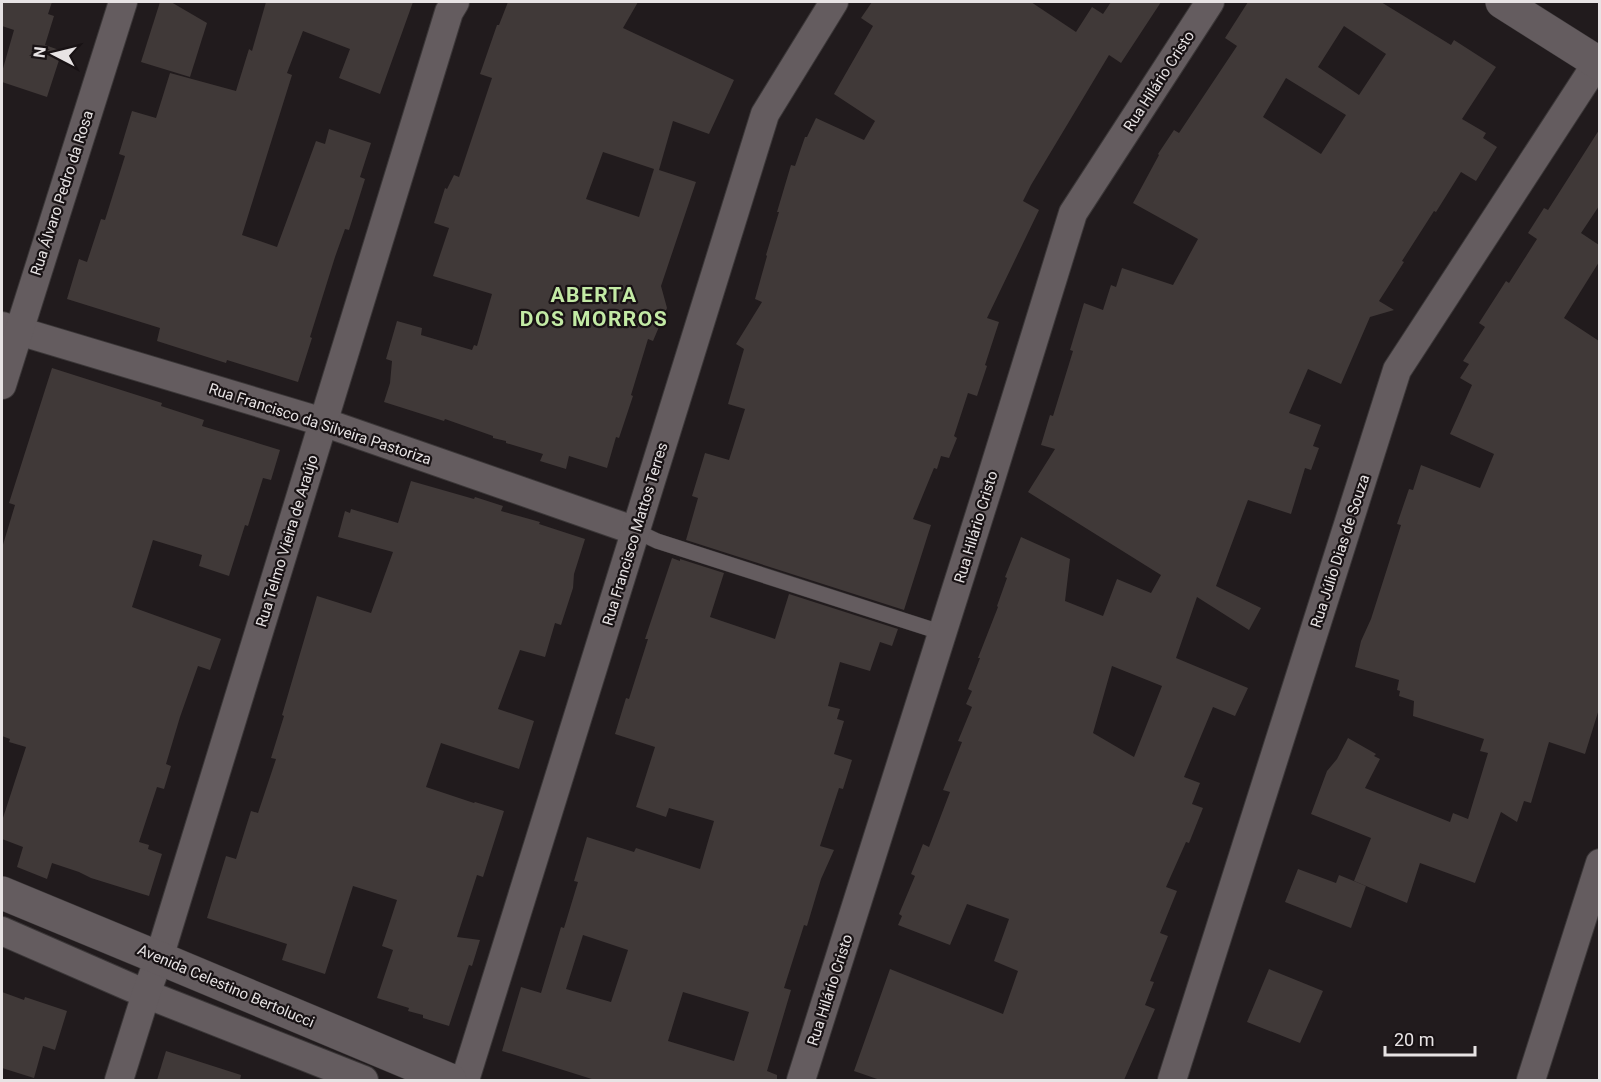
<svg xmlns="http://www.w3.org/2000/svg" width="1601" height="1082" viewBox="0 0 1601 1082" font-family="Roboto,sans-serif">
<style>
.building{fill:#403938;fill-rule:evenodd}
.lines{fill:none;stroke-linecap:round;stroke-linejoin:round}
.service-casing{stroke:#3b3738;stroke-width:16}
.minor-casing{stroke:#3b3738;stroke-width:30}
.tertiary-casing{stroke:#3b3738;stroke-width:34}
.service{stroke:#645c5f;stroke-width:15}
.minor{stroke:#645c5f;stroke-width:28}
.tertiary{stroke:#645c5f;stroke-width:33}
.labels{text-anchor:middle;stroke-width:4.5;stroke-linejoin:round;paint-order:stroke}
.street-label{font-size:15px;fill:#e7e3e4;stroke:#181214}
.district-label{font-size:21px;font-weight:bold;letter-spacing:1.5px;fill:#c3eaa5;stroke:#181214}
</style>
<rect width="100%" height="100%" fill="#211b1d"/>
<g class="building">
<path d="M 2,2 L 52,2 L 48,14 L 54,16 L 45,45 L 62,51 L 47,97 L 2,82 L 2,72 L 14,30 L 2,26 Z"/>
<path d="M 160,2 L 171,2 L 207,23 L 190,77 L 141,62 Z"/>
<path d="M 266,2 L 413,2 L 380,94 L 339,78 L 350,49 L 303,31 L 287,73 L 292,75 L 242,235 L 277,247 L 316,141 L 325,144 L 329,129 L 371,143 L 360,177 L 365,179 L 349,230 L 345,229 L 335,257 L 310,337 L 312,338 L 298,382 L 227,360 L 226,363 L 157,341 L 160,328 L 67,299 L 79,259 L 87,262 L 101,219 L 105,220 L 125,156 L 119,154 L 132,111 L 156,118 L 170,73 L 236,91 L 249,49 L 252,51 Z"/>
<path d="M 508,2 L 638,2 L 623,28 L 734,80 L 709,134 L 673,121 L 659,170 L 696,182 L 661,286 L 667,308 L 653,341 L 648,339 L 631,395 L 633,396 L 619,438 L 616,437 L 607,468 L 569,456 L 566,469 L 540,461 L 543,454 L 506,443 L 506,441 L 493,438 L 493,436 L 445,419 L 444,421 L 384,402 L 390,383 L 392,361 L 386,359 L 397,321 L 422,328 L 421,335 L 472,350 L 474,345 L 477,346 L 492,294 L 433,276 L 449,228 L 434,223 L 445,188 L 447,189 L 454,175 L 459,177 L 492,78 L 480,74 L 497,25 L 499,25 ZM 603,152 L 654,169 L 639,217 L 586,199 Z"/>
<path d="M 872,2 L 1031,2 L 1076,32 L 1092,7 L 1103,14 L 1111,2 L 1161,2 L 1121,63 L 1109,55 L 1031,185 L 1023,201 L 1039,210 L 987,318 L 999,322 L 985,365 L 987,366 L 977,396 L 968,393 L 954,436 L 957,438 L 949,458 L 941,456 L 937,469 L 934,468 L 913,519 L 931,525 L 904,610 L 686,540 L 698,498 L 692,496 L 705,453 L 729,460 L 745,409 L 728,404 L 744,349 L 736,344 L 762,302 L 755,299 L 767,256 L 766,255 L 779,212 L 777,212 L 791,165 L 795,166 L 805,137 L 807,137 L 816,118 L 864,140 L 875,121 L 834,94 L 873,26 L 861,18 Z"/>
<path d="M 1248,2 L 1381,2 L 1451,45 L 1454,40 L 1496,67 L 1462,119 L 1486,133 L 1483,138 L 1497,147 L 1476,181 L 1461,172 L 1436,212 L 1434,211 L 1402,261 L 1404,262 L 1379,301 L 1394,310 L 1370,317 L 1341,384 L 1308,369 L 1289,413 L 1321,425 L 1313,446 L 1319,448 L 1311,470 L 1305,468 L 1291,514 L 1248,500 L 1216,586 L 1261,608 L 1249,630 L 1197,597 L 1176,658 L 1248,688 L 1235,716 L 1213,707 L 1184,777 L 1200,783 L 1192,804 L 1203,808 L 1189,843 L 1186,842 L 1166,887 L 1177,891 L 1160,933 L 1168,936 L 1150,981 L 1154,982 L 1145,1005 L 1155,1009 L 1124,1080 L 880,1080 L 854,1071 L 890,969 L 1003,1014 L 1018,971 L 994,961 L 1009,919 L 967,904 L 950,945 L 898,925 L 902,916 L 899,914 L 915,876 L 911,874 L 923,844 L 929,847 L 950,792 L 943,790 L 962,742 L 958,741 L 972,707 L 966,704 L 972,691 L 968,689 L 980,658 L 978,658 L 998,607 L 997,606 L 1007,578 L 1005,577 L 1021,537 L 1070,559 L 1065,601 L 1103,616 L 1117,579 L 1151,593 L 1161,575 L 1028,492 L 1055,449 L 1041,445 L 1050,415 L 1053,416 L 1073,351 L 1070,350 L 1084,303 L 1103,310 L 1111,285 L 1116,287 L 1122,268 L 1173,285 L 1198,239 L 1133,203 L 1159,155 L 1158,154 L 1174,130 L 1179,133 L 1237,46 L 1225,38 ZM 1344,26 L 1386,54 L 1359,95 L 1318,67 ZM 1286,78 L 1346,115 L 1321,154 L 1263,117 ZM 1112,666 L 1162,686 L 1134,757 L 1093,733 Z"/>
<path d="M 1599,130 L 1599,206 L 1581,233 L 1599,245 L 1599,262 L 1564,318 L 1599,341 L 1599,709 L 1585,754 L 1549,742 L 1531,803 L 1524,801 L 1517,822 L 1501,812 L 1475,883 L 1420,863 L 1407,903 L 1354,881 L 1371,838 L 1311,814 L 1327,771 L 1337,759 L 1348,738 L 1376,754 L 1374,756 L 1380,759 L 1365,788 L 1450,822 L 1453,813 L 1468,819 L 1488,753 L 1480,751 L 1484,739 L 1413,716 L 1414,701 L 1399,696 L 1400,691 L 1397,690 L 1399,680 L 1355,667 L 1361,641 L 1371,619 L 1401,525 L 1397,524 L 1409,489 L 1413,490 L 1421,465 L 1480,488 L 1494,454 L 1450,434 L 1472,385 L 1460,378 L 1469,364 L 1463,361 L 1485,327 L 1479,323 L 1506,281 L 1509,283 L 1537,239 L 1528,233 L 1544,208 L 1548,210 Z"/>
<path d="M 52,368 L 162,403 L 161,406 L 204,420 L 202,426 L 280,450 L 271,480 L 263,478 L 248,526 L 245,525 L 229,576 L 199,566 L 202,555 L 153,540 L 132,607 L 221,639 L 210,670 L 198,666 L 180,717 L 166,764 L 171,766 L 164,789 L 157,787 L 139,842 L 149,845 L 148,849 L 162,854 L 149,896 L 91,878 L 79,872 L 52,863 L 47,879 L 17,867 L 23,847 L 2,839 L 2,821 L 26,747 L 9,742 L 10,739 L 2,736 L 2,548 L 15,505 L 9,503 Z"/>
<path d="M 411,481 L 474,499 L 475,497 L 503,506 L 501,511 L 540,522 L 539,524 L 585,539 L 574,574 L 573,588 L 561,625 L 555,623 L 545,657 L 520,650 L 498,709 L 534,721 L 519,769 L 441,743 L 426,787 L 474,803 L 475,802 L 504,811 L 483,877 L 477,875 L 457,937 L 480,940 L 472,966 L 469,965 L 449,1026 L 423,1018 L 423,1015 L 408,1011 L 409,1008 L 377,998 L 393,950 L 382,946 L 397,900 L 353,886 L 325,974 L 282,960 L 287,944 L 207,918 L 226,856 L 236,859 L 251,811 L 258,813 L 276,759 L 271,758 L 284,716 L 282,715 L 317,596 L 371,613 L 393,552 L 338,537 L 345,511 L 350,513 L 351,509 L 398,523 Z"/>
<path d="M 672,558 L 680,561 L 680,559 L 724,573 L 710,617 L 775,639 L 789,594 L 898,629 L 892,646 L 880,642 L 870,671 L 840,662 L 828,706 L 840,709 L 837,719 L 844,721 L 834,754 L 852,760 L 843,789 L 839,788 L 820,846 L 834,850 L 821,879 L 807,926 L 804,925 L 784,988 L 791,990 L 767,1071 L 777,1075 L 777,1080 L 595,1080 L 502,1051 L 521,987 L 541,993 L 561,927 L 564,928 L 578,882 L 574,881 L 587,837 L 634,852 L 636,848 L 700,869 L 714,821 L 669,808 L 666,817 L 636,807 L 655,747 L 615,734 L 626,698 L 629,699 L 648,639 L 645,639 ZM 583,935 L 628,950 L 611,1002 L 566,989 ZM 683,992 L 749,1012 L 734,1061 L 668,1041 Z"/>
<path d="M 1298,869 L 1336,883 L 1339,875 L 1366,886 L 1351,928 L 1285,902 Z"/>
<path d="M 1269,969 L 1323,991 L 1300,1043 L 1247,1022 Z"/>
<path d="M 2,992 L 24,1000 L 25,997 L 67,1011 L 55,1050 L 43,1046 L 34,1078 L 2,1068 Z"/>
<path d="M 166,1051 L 241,1075 L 240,1080 L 157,1080 Z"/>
</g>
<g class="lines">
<g class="service-casing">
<path id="service" d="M 636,531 L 657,541 L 943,633"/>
</g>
<g class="minor-casing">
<g id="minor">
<path d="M 2,326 L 323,422 L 636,531"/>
<path d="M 2,385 L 123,2"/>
<path d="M 2,931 L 146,994 L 364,1080"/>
<path d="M 119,1080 L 146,994 L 159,958 L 449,12 L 455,2"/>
<path d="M 465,1080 L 765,114 L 834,2"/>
<path d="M 801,1080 L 989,485 L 1073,213 L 1210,2"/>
<path d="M 1172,1080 L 1397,370 L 1597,63"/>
<path d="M 1531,1080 L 1600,863"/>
</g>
</g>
<g class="tertiary-casing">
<g id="tertiary">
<path d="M 1502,2 L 1600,64"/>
<path d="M 2,893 L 159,958 L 450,1080"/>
</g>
</g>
<use href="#service" class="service"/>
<use href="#minor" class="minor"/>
<use href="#tertiary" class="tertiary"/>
</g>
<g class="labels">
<g class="street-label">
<text transform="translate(1159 81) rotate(-57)" y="5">Rua Hilário Cristo</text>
<text transform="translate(62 193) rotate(-72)" y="5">Rua Álvaro Pedro da Rosa</text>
<text transform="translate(320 424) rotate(18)" y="5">Rua Francisco da Silveira Pastoriza</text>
<text transform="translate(976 527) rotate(-73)" y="5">Rua Hilário Cristo</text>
<text transform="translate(635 534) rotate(-73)" y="5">Rua Francisco Mattos Terres</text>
<text transform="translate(287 541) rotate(-73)" y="5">Rua Telmo Vieira de Araújo</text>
<text transform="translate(1340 551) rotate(-72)" y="5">Rua Júlio Dias de Souza</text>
<text transform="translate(226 986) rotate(23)" y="5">Avenida Celestino Bertolucci</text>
<text transform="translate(830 990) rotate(-72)" y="5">Rua Hilário Cristo</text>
</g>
<g class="district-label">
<text x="594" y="302">ABERTA<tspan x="594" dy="24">DOS MORROS</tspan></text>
</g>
</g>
<rect width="1601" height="1082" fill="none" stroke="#e7e3e4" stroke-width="6"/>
<g transform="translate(54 54) rotate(277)" stroke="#181214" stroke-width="4.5" paint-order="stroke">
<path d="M0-4.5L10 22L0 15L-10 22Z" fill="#e7e3e4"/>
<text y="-9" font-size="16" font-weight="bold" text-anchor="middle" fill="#e7e3e4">N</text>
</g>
<path d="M1385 1046v9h90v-9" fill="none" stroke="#e7e3e4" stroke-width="3"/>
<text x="1394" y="1046" font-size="18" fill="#e7e3e4" stroke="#181214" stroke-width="4.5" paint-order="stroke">20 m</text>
</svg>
